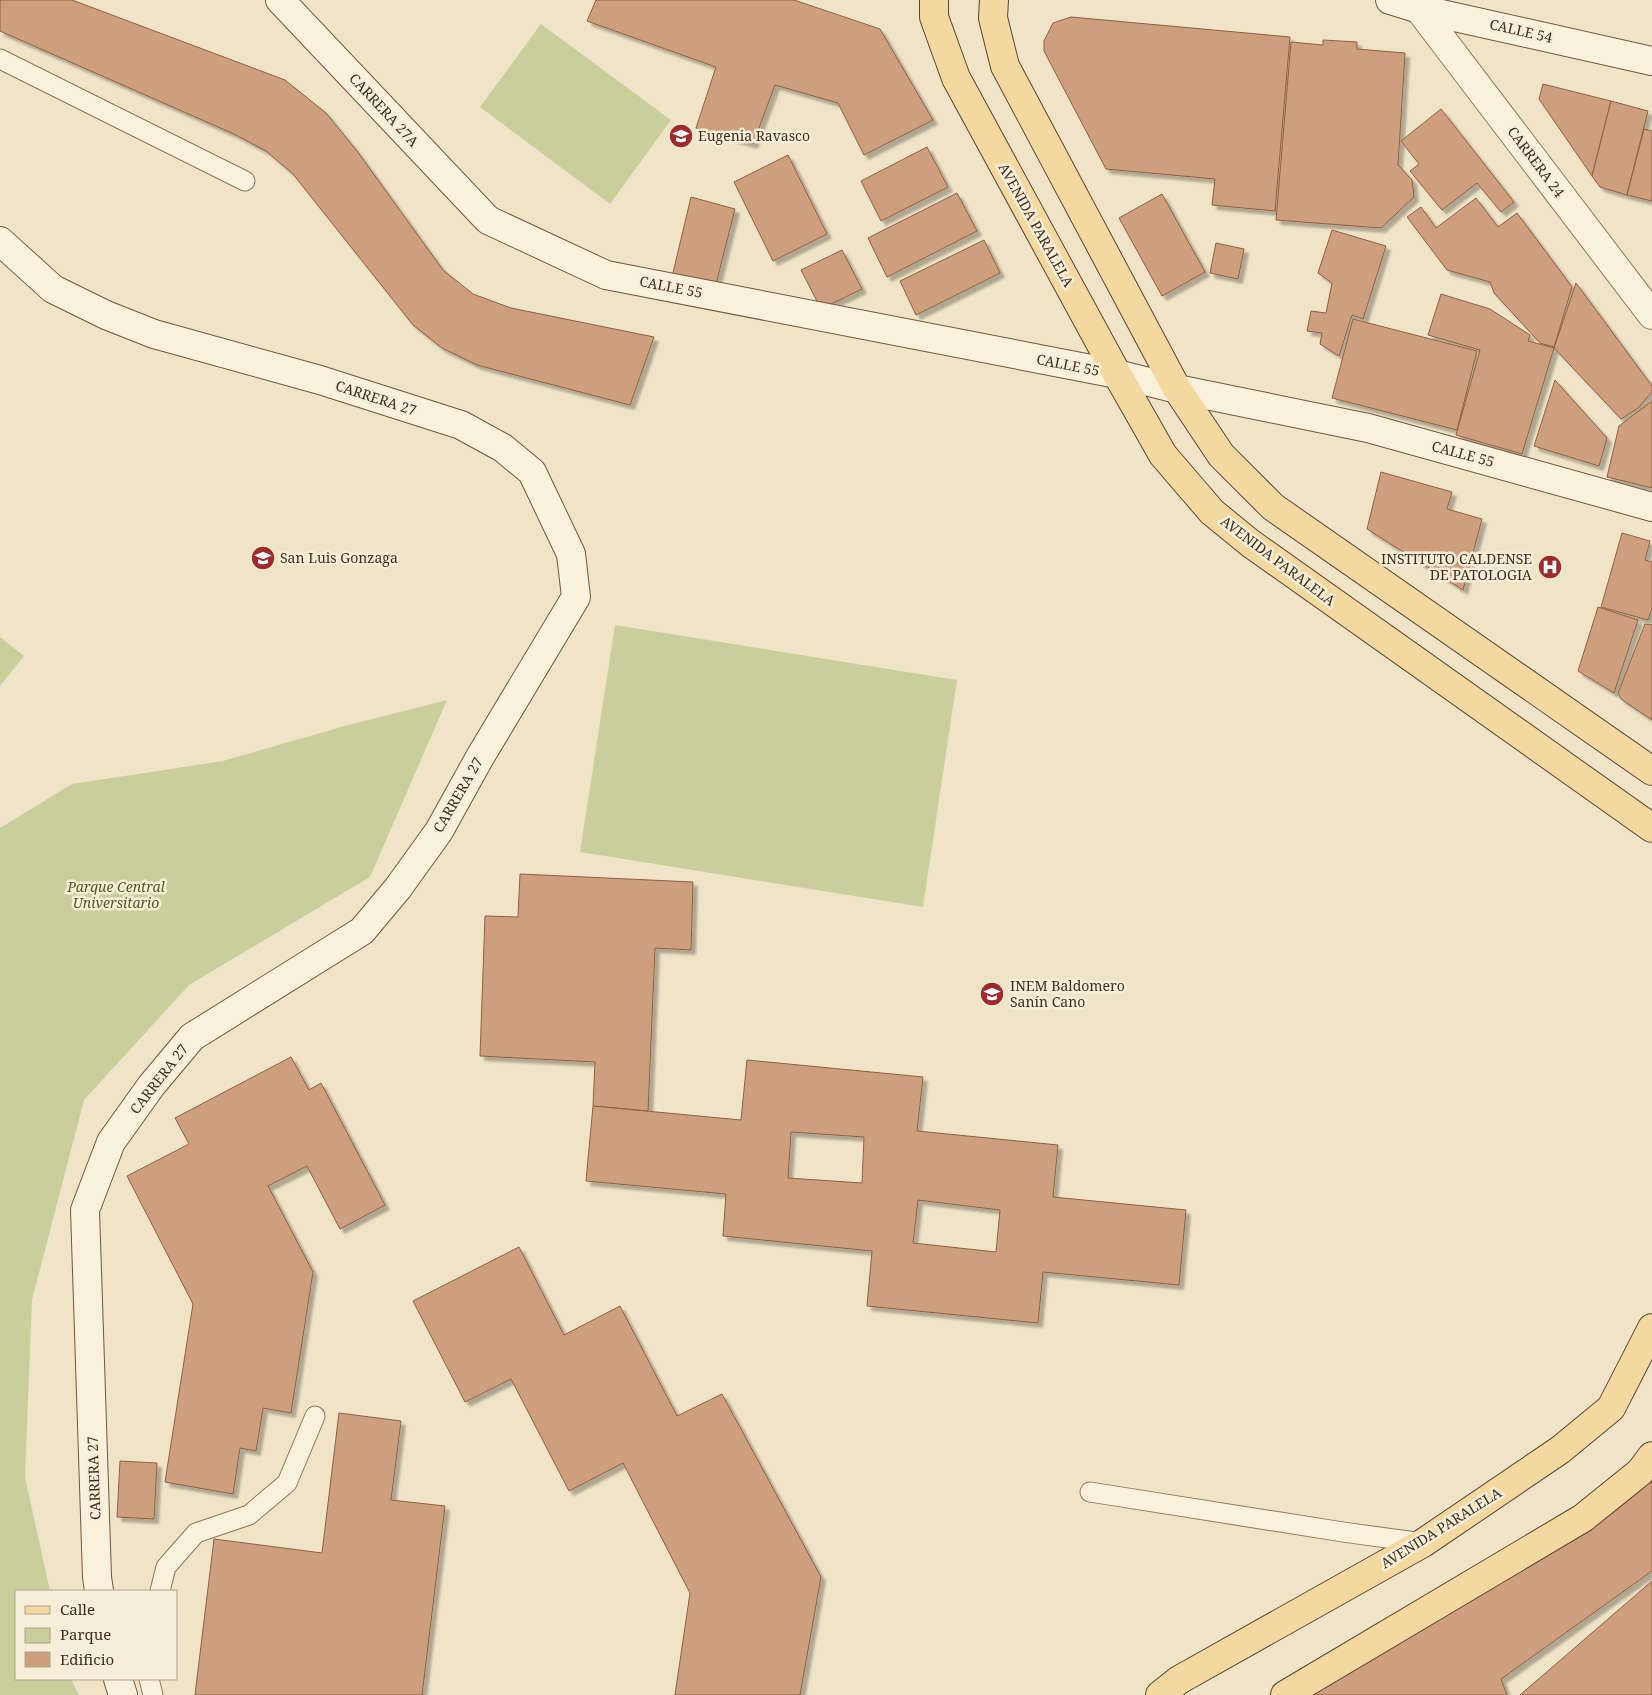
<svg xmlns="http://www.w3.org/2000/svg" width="1652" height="1695" viewBox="0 0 1652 1695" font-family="'Noto Serif',serif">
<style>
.green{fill:#c9cf9b}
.building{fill:#cf9f7d;stroke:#8d5f41;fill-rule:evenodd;filter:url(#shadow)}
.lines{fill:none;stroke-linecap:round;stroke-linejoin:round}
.lane-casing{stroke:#8d765c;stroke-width:21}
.street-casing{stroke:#8d765c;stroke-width:30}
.secondary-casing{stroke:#6f573f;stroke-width:30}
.primary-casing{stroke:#5b4430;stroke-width:30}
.lane{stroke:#faf1dc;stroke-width:19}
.street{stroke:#faf1dc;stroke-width:28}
.secondary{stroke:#faf1dc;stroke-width:28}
.primary{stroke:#f3d9a0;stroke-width:28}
.labels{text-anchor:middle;stroke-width:5;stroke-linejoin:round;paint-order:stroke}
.street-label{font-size:14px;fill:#3d2e20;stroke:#f7eed8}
.poi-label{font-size:14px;fill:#3d2e20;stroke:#f7eed8;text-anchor:start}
.park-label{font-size:14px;font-style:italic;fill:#4d5a26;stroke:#f7eed8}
</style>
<defs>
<filter id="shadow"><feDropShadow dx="4.5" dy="4.5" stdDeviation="1" flood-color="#0004"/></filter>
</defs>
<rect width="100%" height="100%" fill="#f0e4c8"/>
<g class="green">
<path d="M 541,24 L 671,120 L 610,204 L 480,107 Z"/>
<path d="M 615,625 L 957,680 L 923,907 L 580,852 Z"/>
<path d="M 0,637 L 24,656 L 0,686 Z"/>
<path d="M 447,700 L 370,877 L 189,985 L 84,1100 L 32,1300 L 25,1477 L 50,1591 L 16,1591 L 16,1679 L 71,1679 L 79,1695 L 0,1695 L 0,828 L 72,784 L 223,761 L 345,726 Z"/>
</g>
<g class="building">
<path d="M 0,0 L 72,0 L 285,80 L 326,113 L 357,151 L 443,270 L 473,294 L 511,308 L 654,337 L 630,405 L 477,365 L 442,348 L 413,325 L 293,174 L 266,151 L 234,134 L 0,31 Z"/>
<path d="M 596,0 L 794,0 L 880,29 L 933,120 L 864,155 L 838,103 L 775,85 L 753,144 L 696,128 L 716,67 L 587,21 Z"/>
<path d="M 1071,17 L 1290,37 L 1275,211 L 1212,205 L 1215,179 L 1106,169 L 1044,51 L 1044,41 L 1053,23 Z"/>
<path d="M 1323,40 L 1357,42 L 1357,49 L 1405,53 L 1398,165 L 1412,180 L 1414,197 L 1381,228 L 1276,220 L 1291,42 L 1323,45 Z"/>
<path d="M 1543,84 L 1611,101 L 1592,176 L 1539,99 Z"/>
<path d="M 1611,101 L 1648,111 L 1627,195 L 1600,187 L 1592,176 Z"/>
<path d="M 1441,109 L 1514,202 L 1501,212 L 1477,183 L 1442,210 L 1410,171 L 1419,164 L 1401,141 Z"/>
<path d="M 1644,129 L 1652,131 L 1652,201 L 1627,195 Z"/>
<path d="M 927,147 L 948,187 L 881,221 L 861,181 Z"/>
<path d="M 788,155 L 827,234 L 773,261 L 734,182 Z"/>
<path d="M 957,193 L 977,231 L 887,277 L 868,238 Z"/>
<path d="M 1162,194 L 1205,272 L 1162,296 L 1119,218 Z"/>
<path d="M 691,197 L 735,209 L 715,288 L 672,277 Z"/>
<path d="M 1476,198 L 1498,227 L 1517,213 L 1572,287 L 1554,347 L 1540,343 L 1494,293 L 1490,282 L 1447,270 L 1407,217 L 1421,207 L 1436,228 Z"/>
<path d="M 1332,230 L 1386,246 L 1363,319 L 1352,315 L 1339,356 L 1320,344 L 1322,333 L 1307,331 L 1311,311 L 1326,313 L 1332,283 L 1318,273 Z"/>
<path d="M 984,240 L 1000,273 L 916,315 L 900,281 Z"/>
<path d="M 1216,243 L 1244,249 L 1238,279 L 1210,273 Z"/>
<path d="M 842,250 L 862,289 L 821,309 L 801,270 Z"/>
<path d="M 1576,283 L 1652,386 L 1652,392 L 1638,408 L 1621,419 L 1554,348 Z"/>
<path d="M 1441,294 L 1490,309 L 1530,335 L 1528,341 L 1554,348 L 1522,454 L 1456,435 L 1480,350 L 1428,335 Z"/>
<path d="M 1353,319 L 1477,351 L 1457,430 L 1332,398 Z"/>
<path d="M 1555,380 L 1607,438 L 1599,466 L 1534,446 Z"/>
<path d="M 1652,401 L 1652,488 L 1607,477 L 1619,426 Z"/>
<path d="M 1381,472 L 1452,492 L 1447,509 L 1482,519 L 1463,590 L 1367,529 Z"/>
<path d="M 1622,533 L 1650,541 L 1645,560 L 1652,562 L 1652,609 L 1648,620 L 1601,607 Z"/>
<path d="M 1598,607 L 1638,620 L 1614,693 L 1578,671 Z"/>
<path d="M 1645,624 L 1652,625 L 1652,720 L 1621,699 L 1618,693 Z"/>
<path d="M 520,874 L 693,882 L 691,950 L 655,948 L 648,1111 L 593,1106 L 595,1062 L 480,1056 L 485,916 L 518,917 Z"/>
<path d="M 291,1057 L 309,1090 L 321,1083 L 385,1205 L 340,1229 L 307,1166 L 268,1186 L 313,1272 L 291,1413 L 263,1408 L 256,1451 L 240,1448 L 233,1494 L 165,1482 L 193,1304 L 127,1176 L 189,1144 L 175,1118 Z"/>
<path d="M 747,1060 L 923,1077 L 917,1131 L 1058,1145 L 1053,1197 L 1186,1210 L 1179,1285 L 1043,1272 L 1038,1323 L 867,1306 L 872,1251 L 723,1236 L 726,1194 L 586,1181 L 593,1106 L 741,1120 ZM 791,1132 L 864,1137 L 862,1183 L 788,1178 ZM 918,1200 L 1000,1210 L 996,1252 L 913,1243 Z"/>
<path d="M 519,1247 L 564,1335 L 620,1306 L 677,1416 L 722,1394 L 821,1577 L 800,1695 L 675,1695 L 690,1593 L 623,1463 L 569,1491 L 511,1379 L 465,1402 L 413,1301 Z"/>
<path d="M 339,1413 L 401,1421 L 391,1500 L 445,1506 L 422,1695 L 195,1695 L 214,1539 L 322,1553 Z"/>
<path d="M 120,1461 L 157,1463 L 154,1519 L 117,1517 Z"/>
<path d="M 1652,1474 L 1652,1571 L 1501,1679 L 1507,1695 L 1300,1695 L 1479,1594 L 1614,1512 L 1641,1490 Z"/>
<path d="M 1652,1581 L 1652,1695 L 1520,1695 Z"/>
</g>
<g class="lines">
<g class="lane-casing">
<g id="lane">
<path d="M 0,59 L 245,181"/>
<path d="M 1090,1492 L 1343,1532 L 1423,1543"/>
<path d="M 160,1591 L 166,1567 L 196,1533 L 249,1515 L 287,1483 L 315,1416"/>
<path d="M 149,1679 L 153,1695"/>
</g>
</g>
<g class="street-casing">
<path id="street" d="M 1419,9 L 1652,315"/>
</g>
<g class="secondary-casing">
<g id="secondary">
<path d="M 280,0 L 488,220 L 606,275 L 1117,374 L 1177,389 L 1368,428 L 1652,507"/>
<path d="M 1390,0 L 1419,9 L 1652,61"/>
<path d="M 0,241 L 53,289 L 106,315 L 154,334 L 320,380 L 461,425 L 503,448 L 532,472 L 571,554 L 576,597 L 480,757 L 439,831 L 398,888 L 362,931 L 192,1037 L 151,1086 L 111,1142 L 85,1210 L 97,1577 L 99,1591"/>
<path d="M 118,1679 L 123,1695"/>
</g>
</g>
<g class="primary-casing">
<g id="primary">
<path d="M 934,0 L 934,17 L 956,78 L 1117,374 L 1163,455 L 1212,512 L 1250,543 L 1652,828"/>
<path d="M 994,0 L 993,18 L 1005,66 L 1177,389 L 1221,455 L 1273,507 L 1652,771"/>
<path d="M 1160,1695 L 1179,1680 L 1423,1543 L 1560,1450 L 1611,1408 L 1652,1328"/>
<path d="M 1285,1695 L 1583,1518 L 1640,1472 L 1652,1456"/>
</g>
</g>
<use href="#lane" class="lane"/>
<use href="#street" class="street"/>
<use href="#secondary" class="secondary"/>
<use href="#primary" class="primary"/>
</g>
<defs>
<g id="school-disc" transform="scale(1.25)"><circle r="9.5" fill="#9e2a2b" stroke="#f7eed8"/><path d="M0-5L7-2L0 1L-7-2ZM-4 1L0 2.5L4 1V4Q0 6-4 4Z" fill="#fff"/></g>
<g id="hospital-disc" transform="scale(1.25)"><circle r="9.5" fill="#9e2a2b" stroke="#f7eed8"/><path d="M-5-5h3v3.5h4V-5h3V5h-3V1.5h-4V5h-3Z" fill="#fff"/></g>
</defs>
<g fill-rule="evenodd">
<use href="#school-disc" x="681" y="136"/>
<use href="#school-disc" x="263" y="558"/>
<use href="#hospital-disc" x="1550" y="567"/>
<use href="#school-disc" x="992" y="994"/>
</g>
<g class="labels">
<g class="street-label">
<text transform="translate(1521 31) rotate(13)" y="5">CALLE 54</text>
<text transform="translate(384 110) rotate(47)" y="5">CARRERA 27A</text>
<text transform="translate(1536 162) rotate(53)" y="5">CARRERA 24</text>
<text transform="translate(1036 225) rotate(61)" y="5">AVENIDA PARALELA</text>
<text transform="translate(671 287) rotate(11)" y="5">CALLE 55</text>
<text transform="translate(1068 365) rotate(11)" y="5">CALLE 55</text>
<text transform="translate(376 398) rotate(18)" y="5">CARRERA 27</text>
<text transform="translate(1463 454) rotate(15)" y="5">CALLE 55</text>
<text transform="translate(1278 561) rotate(37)" y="5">AVENIDA PARALELA</text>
<text transform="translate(458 795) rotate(-60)" y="5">CARRERA 27</text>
<text transform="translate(159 1079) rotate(-52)" y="5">CARRERA 27</text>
<text transform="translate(94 1478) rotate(-92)" y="5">CARRERA 27</text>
<text transform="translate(1441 1528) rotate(-32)" y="5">AVENIDA PARALELA</text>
</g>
<g class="poi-label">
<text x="698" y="141">Eugenia Ravasco</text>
<text x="280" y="563">San Luis Gonzaga</text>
<text x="1532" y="564" text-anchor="end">INSTITUTO CALDENSE<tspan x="1532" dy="16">DE PATOLOGIA</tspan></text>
<text x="1010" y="991">INEM Baldomero<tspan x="1010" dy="16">Sanín Cano</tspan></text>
</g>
<g class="park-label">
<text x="116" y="892">Parque Central<tspan x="116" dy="16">Universitario</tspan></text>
</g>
</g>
<rect x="15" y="1590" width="162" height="90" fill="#f7eed8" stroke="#ada18e"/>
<rect x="25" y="1606" width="25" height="8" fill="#f3d9a0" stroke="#ada18e"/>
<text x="60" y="1615" font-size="15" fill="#3d2e20">Calle</text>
<rect x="25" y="1628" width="25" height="15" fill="#c9cf9b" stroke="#ada18e"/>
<text x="60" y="1640" font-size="15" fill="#3d2e20">Parque</text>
<rect x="25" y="1652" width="25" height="15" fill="#cf9f7d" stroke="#ada18e"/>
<text x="60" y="1665" font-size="15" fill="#3d2e20">Edificio</text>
</svg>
